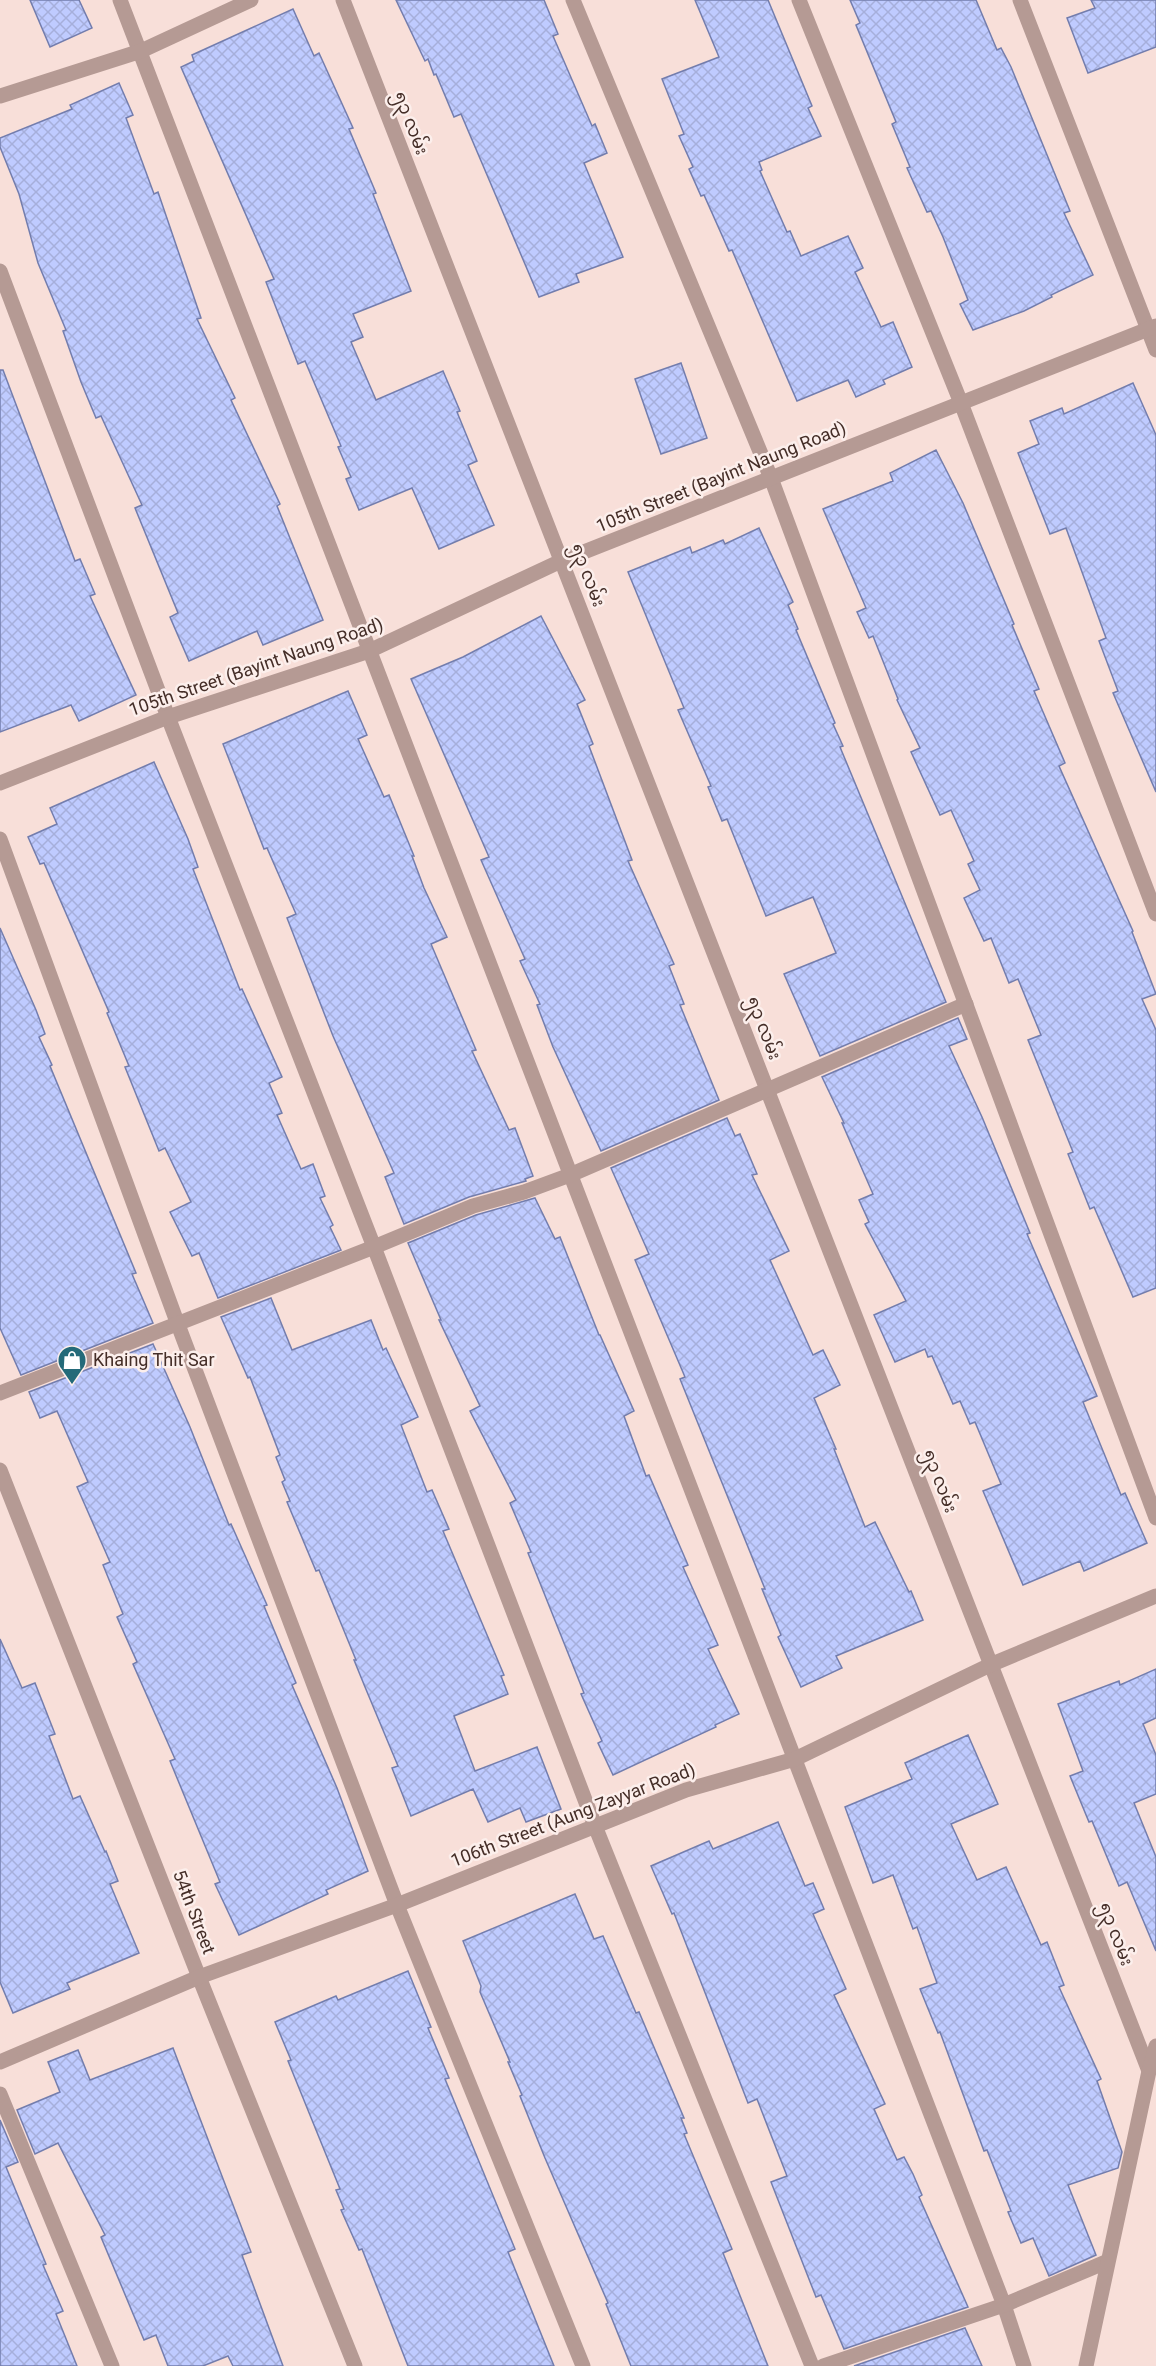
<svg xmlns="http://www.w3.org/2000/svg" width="1156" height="2366" viewBox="0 0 1156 2366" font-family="Roboto,'Noto Sans Myanmar',sans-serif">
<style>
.building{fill:url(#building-cross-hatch);stroke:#737dad;stroke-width:1.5}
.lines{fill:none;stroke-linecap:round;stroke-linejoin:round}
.minor{stroke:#b59a94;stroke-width:15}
.labels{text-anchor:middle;stroke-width:5;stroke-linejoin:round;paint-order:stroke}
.street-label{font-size:18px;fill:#452e28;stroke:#fcefec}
.poi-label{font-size:18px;fill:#452e28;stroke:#fcefec;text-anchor:start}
</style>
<defs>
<pattern id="building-cross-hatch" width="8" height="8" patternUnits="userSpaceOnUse" patternTransform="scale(1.5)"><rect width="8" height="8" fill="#bfcbff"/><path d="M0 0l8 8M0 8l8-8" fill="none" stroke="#a6afdb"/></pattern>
</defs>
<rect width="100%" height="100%" fill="#f8dfd9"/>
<g class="building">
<path d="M 30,0 L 79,0 L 92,28 L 50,47 Z"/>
<path d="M 396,0 L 544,0 L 558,34 L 553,36 L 592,126 L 595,124 L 607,153 L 584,163 L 623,257 L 576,274 L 579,282 L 539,297 L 461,114 L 454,117 L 436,74 L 434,75 L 428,59 L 425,61 Z"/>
<path d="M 695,0 L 768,0 L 812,106 L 808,108 L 821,136 L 759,162 L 762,170 L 760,171 L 787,232 L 790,231 L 801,256 L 848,236 L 863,268 L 855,272 L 881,327 L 893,322 L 912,367 L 883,380 L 885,384 L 856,397 L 848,380 L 797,401 L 732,250 L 729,251 L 704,195 L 701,196 L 689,169 L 693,167 L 679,136 L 684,134 L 662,79 L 719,57 Z"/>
<path d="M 850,0 L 976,0 L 997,50 L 1001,48 L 1011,67 L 1070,211 L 1064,213 L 1093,275 L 1051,295 L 1052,297 L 1024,311 L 973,330 L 960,304 L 968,300 L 943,237 L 931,211 L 927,212 L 907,168 L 910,167 L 892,124 L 896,122 L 856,25 L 860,23 Z"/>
<path d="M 1091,0 L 1156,0 L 1156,47 L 1088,73 L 1067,18 L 1095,8 Z"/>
<path d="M 293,9 L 314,56 L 319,53 L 353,128 L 349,129 L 376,193 L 373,194 L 411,291 L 353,314 L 363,337 L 351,342 L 376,400 L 443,371 L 460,411 L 457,412 L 477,461 L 468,465 L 494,525 L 439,549 L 412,488 L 359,510 L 346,479 L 351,477 L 338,447 L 341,446 L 305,361 L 298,364 L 266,282 L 274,279 L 181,67 L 194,61 L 192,55 Z"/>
<path d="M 119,83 L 133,115 L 126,118 L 154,194 L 158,192 L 201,318 L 197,319 L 235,398 L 231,400 L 280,504 L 277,506 L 323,620 L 263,645 L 257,631 L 189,661 L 170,617 L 178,613 L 135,508 L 142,505 L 101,416 L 96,418 L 81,382 L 63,331 L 66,330 L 38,263 L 19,194 L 0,147 L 0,138 L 72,109 L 70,105 Z"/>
<path d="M 681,363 L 707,438 L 661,454 L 635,379 Z"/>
<path d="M 0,370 L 3,370 L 75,561 L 80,559 L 95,594 L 90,596 L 136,695 L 79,721 L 71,705 L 0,732 Z"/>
<path d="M 1133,383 L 1156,435 L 1156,792 L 1113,693 L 1118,691 L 1099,641 L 1106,638 L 1066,528 L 1050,534 L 1018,453 L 1039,444 L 1030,421 L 1062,408 L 1064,414 Z"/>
<path d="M 936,450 L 963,503 L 1014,624 L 1012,625 L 1039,689 L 1034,691 L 1065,763 L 1059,766 L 1133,931 L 1132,932 L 1156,994 L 1142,999 L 1156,1030 L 1156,1288 L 1133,1297 L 1094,1207 L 1090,1209 L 1068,1154 L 1073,1152 L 1028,1040 L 1041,1035 L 1018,979 L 1009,983 L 991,938 L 984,941 L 964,898 L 980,890 L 968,864 L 974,861 L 951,810 L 940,815 L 911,752 L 920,748 L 897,700 L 898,699 L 873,636 L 869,638 L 857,612 L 866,608 L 823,509 L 893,481 L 890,473 Z"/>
<path d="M 759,528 L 793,602 L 788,605 L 798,629 L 796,630 L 835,723 L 833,724 L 843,746 L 840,747 L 946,1002 L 820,1056 L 784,974 L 836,953 L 813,897 L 766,916 L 727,819 L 722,821 L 708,787 L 711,786 L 678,710 L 684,708 L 628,572 L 690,547 L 692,553 L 723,540 L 725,544 Z"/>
<path d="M 541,616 L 585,700 L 577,704 L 593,744 L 589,746 L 632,860 L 628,861 L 674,964 L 669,966 L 684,1004 L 680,1005 L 719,1100 L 601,1151 L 553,1047 L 537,1005 L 540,1004 L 520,961 L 525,959 L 481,860 L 489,857 L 411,679 L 463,657 Z"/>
<path d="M 348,691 L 367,735 L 358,739 L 384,797 L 389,795 L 414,856 L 412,856 L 424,888 L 447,937 L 431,944 L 476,1050 L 472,1051 L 509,1130 L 515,1128 L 533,1176 L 525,1179 L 526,1181 L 469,1197 L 404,1224 L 385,1177 L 394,1173 L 333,1036 L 287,918 L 296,914 L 267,848 L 264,849 L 223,744 Z"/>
<path d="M 154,762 L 188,839 L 198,867 L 193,869 L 240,990 L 242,989 L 282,1077 L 269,1083 L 282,1113 L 277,1115 L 301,1169 L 313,1164 L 325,1196 L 320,1198 L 333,1225 L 330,1227 L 341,1250 L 218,1298 L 199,1253 L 192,1256 L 170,1212 L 191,1202 L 165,1148 L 159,1151 L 125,1067 L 129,1066 L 107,1013 L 109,1012 L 44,863 L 40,864 L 28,837 L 57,824 L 50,808 Z"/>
<path d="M 0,928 L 36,1010 L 45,1034 L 39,1037 L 52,1065 L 50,1066 L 136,1273 L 132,1274 L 153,1323 L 21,1375 L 0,1328 Z"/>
<path d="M 958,1018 L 967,1039 L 949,1046 L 982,1117 L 1030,1233 L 1027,1234 L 1097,1396 L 1083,1402 L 1121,1495 L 1125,1493 L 1147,1543 L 1084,1571 L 1080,1561 L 1023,1585 L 983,1491 L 1001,1484 L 975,1422 L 970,1424 L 960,1401 L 953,1404 L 932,1356 L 928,1357 L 925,1349 L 895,1362 L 874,1315 L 906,1301 L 865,1224 L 869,1222 L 859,1200 L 873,1194 L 842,1123 L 844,1123 L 822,1077 Z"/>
<path d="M 727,1118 L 735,1136 L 740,1134 L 757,1174 L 752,1175 L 789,1251 L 770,1260 L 813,1355 L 823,1350 L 840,1385 L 814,1398 L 836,1449 L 834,1449 L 865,1527 L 875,1522 L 909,1592 L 911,1591 L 923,1620 L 836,1656 L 842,1668 L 801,1687 L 778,1637 L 781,1635 L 762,1589 L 765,1589 L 680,1379 L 685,1377 L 635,1260 L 649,1254 L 611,1168 Z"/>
<path d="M 535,1198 L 555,1239 L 560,1237 L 599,1335 L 600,1335 L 634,1411 L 624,1416 L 646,1476 L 649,1475 L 688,1565 L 683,1567 L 718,1645 L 708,1649 L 739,1714 L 715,1725 L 716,1727 L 613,1775 L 598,1743 L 602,1741 L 581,1694 L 584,1693 L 528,1553 L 531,1552 L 510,1503 L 516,1500 L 470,1411 L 480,1406 L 439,1320 L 441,1320 L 408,1243 L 476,1215 Z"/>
<path d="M 271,1298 L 292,1350 L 371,1320 L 383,1350 L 386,1348 L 418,1417 L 401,1425 L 427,1492 L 432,1490 L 449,1529 L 443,1531 L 504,1675 L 501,1676 L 508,1694 L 454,1716 L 475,1771 L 537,1747 L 561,1809 L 526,1822 L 520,1808 L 488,1822 L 473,1789 L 411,1816 L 392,1768 L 398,1766 L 365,1687 L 354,1660 L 356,1660 L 319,1570 L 316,1571 L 287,1502 L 290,1501 L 282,1482 L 285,1480 L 276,1457 L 280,1455 L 250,1377 L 248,1378 L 221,1317 Z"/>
<path d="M 153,1344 L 190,1427 L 229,1525 L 231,1524 L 267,1605 L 264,1606 L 296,1683 L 292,1685 L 337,1788 L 368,1871 L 326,1890 L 328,1894 L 239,1935 L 215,1884 L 220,1882 L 170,1761 L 175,1759 L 133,1664 L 137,1662 L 117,1617 L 123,1614 L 103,1565 L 110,1562 L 77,1487 L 88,1482 L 57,1411 L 40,1418 L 29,1392 Z"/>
<path d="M 0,1639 L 22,1688 L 35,1683 L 55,1734 L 49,1736 L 73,1799 L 80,1796 L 105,1852 L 106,1851 L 118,1881 L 110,1884 L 139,1953 L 67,1983 L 70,1989 L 13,2013 L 0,1982 Z"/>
<path d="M 1156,1669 L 1156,1718 L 1143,1724 L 1156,1755 L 1156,1794 L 1134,1803 L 1156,1857 L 1156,1951 L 1127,1882 L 1119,1886 L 1092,1821 L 1089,1822 L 1070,1776 L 1083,1771 L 1058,1704 L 1119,1681 L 1120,1685 Z"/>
<path d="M 968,1735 L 998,1804 L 951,1824 L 977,1880 L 1006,1867 L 1041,1945 L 1047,1942 L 1064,1985 L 1059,1987 L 1101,2079 L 1097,2081 L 1122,2152 L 1118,2168 L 1068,2185 L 1096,2255 L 1049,2276 L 1033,2238 L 1021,2243 L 1008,2212 L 1011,2211 L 987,2150 L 984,2151 L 940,2032 L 938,2033 L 920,1989 L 937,1983 L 917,1927 L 913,1929 L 893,1875 L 873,1883 L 845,1807 L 912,1779 L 905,1763 Z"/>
<path d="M 778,1822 L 805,1886 L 813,1883 L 824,1909 L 813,1914 L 846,1989 L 834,1995 L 885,2104 L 874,2109 L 897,2160 L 904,2157 L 913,2174 L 922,2195 L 919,2197 L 968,2307 L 844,2349 L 821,2295 L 816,2297 L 771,2182 L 787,2176 L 757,2099 L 748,2103 L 674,1913 L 672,1914 L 651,1866 L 709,1841 L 713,1849 Z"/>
<path d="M 575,1894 L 594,1939 L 603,1936 L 636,2013 L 639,2012 L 684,2118 L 681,2118 L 687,2133 L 684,2134 L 732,2249 L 723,2253 L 768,2366 L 631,2366 L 606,2304 L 608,2303 L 545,2158 L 520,2096 L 522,2095 L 508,2062 L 510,2062 L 480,1992 L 481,1986 L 463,1941 Z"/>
<path d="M 408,1971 L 431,2027 L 428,2028 L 449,2078 L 445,2079 L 515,2249 L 508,2252 L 554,2366 L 408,2366 L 362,2249 L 359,2250 L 341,2210 L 344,2209 L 336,2190 L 340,2189 L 288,2061 L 291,2060 L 275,2022 L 336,1996 L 338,2000 Z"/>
<path d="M 173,2048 L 251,2252 L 242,2255 L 283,2366 L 233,2366 L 228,2356 L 203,2366 L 168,2366 L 156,2335 L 144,2340 L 101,2237 L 105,2235 L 58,2143 L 35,2154 L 17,2110 L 60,2092 L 48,2062 L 78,2050 L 90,2080 Z"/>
<path d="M 0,2120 L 18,2162 L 6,2167 L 46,2264 L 43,2265 L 63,2311 L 56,2314 L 77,2366 L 0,2366 Z"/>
<path d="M 965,2328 L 982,2366 L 854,2366 Z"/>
</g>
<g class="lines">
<g class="minor">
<path d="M 120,0 L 1004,2305 L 1024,2366"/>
<path d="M 343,0 L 1149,2071"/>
<path d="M 573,0 L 771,478 L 1156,1518"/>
<path d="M 799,0 L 961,403 L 1156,914"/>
<path d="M 1020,0 L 1156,350"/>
<path d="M 0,96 L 141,51 L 251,0"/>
<path d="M 0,271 L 168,717 L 374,1247 L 595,1826 L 812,2366"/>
<path d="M 0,783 L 168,717 L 369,651 L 561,561 L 1156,326"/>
<path d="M 0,839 L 177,1322 L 397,1905 L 583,2366"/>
<path d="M 0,1393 L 374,1247 L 473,1206 L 524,1192 L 570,1175 L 966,1004"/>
<path d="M 0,1470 L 199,1977 L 355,2366"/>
<path d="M 0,2062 L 199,1977 L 397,1905 L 686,1790 L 795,1759 L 990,1665 L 1156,1596"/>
<path d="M 0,2094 L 112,2366"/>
<path d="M 823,2366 L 1004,2305 L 1106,2262"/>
<path d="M 1086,2366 L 1149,2071 L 1156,2046"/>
</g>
</g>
<defs>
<g id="shop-pin" transform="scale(1.5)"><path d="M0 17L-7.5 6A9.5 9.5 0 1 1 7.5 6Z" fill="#246a79" stroke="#fcefec"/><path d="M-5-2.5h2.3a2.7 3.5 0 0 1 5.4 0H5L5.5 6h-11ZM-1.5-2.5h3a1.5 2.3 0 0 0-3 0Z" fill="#fff"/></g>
</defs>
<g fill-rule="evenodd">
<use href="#shop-pin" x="72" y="1360"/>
</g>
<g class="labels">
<g class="street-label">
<text transform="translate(411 123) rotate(69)" y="6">၅၃ လမ်း</text>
<text transform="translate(721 477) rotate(-22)" y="6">105th Street (Bayint Naung Road)</text>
<text transform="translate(588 575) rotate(69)" y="6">၅၃ လမ်း</text>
<text transform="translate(256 667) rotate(-19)" y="6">105th Street (Bayint Naung Road)</text>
<text transform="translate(764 1028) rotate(69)" y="6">၅၃ လမ်း</text>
<text transform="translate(940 1481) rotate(69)" y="6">၅၃ လမ်း</text>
<text transform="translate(573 1815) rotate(-21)" y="6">106th Street (Aung Zayyar Road)</text>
<text transform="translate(194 1912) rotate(69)" y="6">54th Street</text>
<text transform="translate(1116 1934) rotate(69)" y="6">၅၃ လမ်း</text>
</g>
<g class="poi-label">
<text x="93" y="1366">Khaing Thit Sar</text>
</g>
</g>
</svg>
